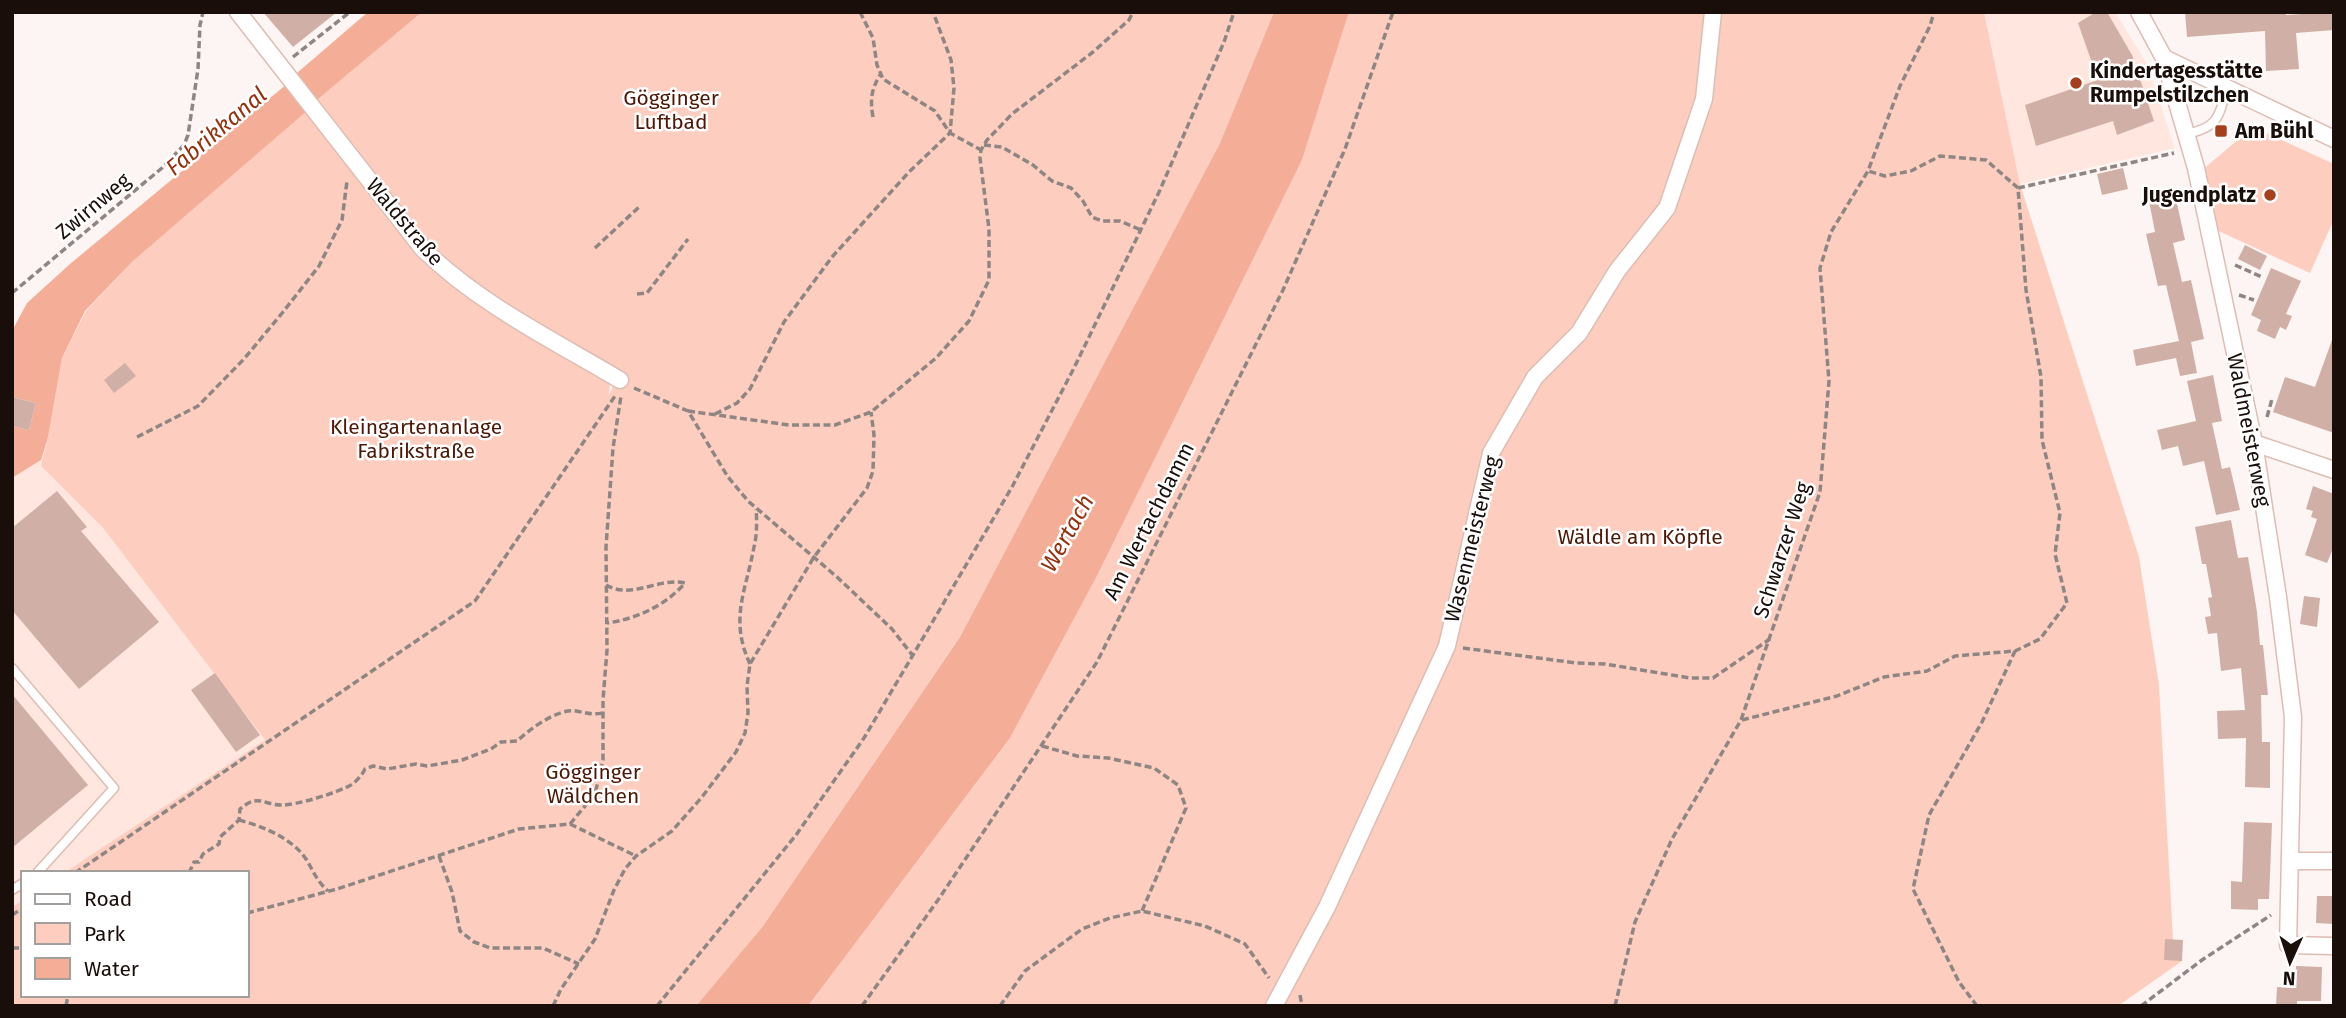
<svg xmlns="http://www.w3.org/2000/svg" width="2346" height="1018" viewBox="0 0 2346 1018" font-family="'Fira Sans',sans-serif">
<style>
.built{fill:#ffe6de}
.green{fill:#fdcec0}
.water{fill:#f4ad97}
.building{fill:#d0b0a6}
.lines{fill:none;stroke-linecap:round;stroke-linejoin:round}
.service-casing{stroke:#ddbdb3;stroke-width:11}
.minor-casing{stroke:#ddbdb3;stroke-width:19}
.path{stroke:#8f8683;stroke-width:3.5;stroke-dasharray:7 3.5;stroke-linecap:butt}
.service{stroke:#fff;stroke-width:8}
.minor{stroke:#fff;stroke-width:16}
.poi-dot{fill:#a63f1d;stroke:#fff;stroke-width:2.5}
.labels{text-anchor:middle;stroke-width:5;stroke-linejoin:round;paint-order:stroke}
.poi-label{font-size:21px;font-weight:bold;fill:#190e0a;stroke:#fff;text-anchor:start}
.park-label{font-size:21px;fill:#4d1806;stroke:#fff}
.street-label{font-size:21px;fill:#190e0a;stroke:#fff}
.water-label{font-size:23px;font-style:italic;fill:#95310d;stroke:#fff}
</style>
<rect width="100%" height="100%" fill="#fcf5f3"/>
<g class="built">
<path d="M 1984,12 L 2115,12 L 2147,64 L 2175,148 L 2020,184 Z"/>
<path d="M 12,429 L 48,437 L 41,466 L 103,528 L 265,740 L 64,873 L 23,873 L 23,900 L 12,907 Z"/>
</g>
<g class="green">
<path d="M 422,12 L 1274,12 L 1220,143 L 960,637 L 763,926 L 696,1006 L 12,1006 L 12,907 L 23,900 L 23,995 L 247,995 L 247,873 L 64,873 L 265,740 L 103,528 L 41,466 L 48,437 L 62,358 L 86,311 L 132,262 L 307,111 L 419,251 L 603,377 L 610,385 L 609,395 L 620,370 L 618,373 L 446,268 L 423,249 L 317,100 Z"/>
<path d="M 1349,12 L 1984,12 L 2020,184 L 2139,557 L 2159,685 L 2173,939 L 2182,961 L 2118,1006 L 808,1006 L 1010,738 L 1097,576 L 1302,160 Z"/>
<path d="M 2253,127 L 2334,164 L 2334,219 L 2310,273 L 2212,228 L 2201,171 Z"/>
</g>
<g class="water">
<path d="M 368,12 L 422,12 L 317,100 L 297,73 Z"/>
<path d="M 1274,12 L 1349,12 L 1302,160 L 1097,576 L 1010,738 L 808,1006 L 696,1006 L 763,926 L 960,637 L 1220,143 Z"/>
<path d="M 287,84 L 307,111 L 132,262 L 85,311 L 62,358 L 48,437 L 41,460 L 12,478 L 12,426 L 29,430 L 36,403 L 12,397 L 12,331 L 27,303 L 70,264 Z"/>
</g>
<g class="building">
<path d="M 263,12 L 337,12 L 293,47 Z"/>
<path d="M 2096,12 L 2107,12 L 2132,55 L 2154,121 L 2117,135 L 2113,121 L 2036,146 L 2025,105 L 2098,80 L 2078,23 Z"/>
<path d="M 2185,12 L 2286,12 L 2286,15 L 2334,12 L 2334,30 L 2296,33 L 2299,69 L 2266,71 L 2265,31 L 2187,37 Z"/>
<path d="M 2123,168 L 2128,189 L 2102,195 L 2097,174 Z"/>
<path d="M 2174,190 L 2185,240 L 2173,243 L 2182,282 L 2191,280 L 2204,339 L 2191,342 L 2197,373 L 2180,376 L 2176,358 L 2136,366 L 2133,350 L 2179,341 L 2166,285 L 2158,286 L 2146,234 L 2155,232 L 2148,196 Z"/>
<path d="M 2245,245 L 2267,256 L 2260,270 L 2238,259 Z"/>
<path d="M 2271,268 L 2301,281 L 2286,314 L 2292,316 L 2286,330 L 2280,327 L 2275,339 L 2257,331 L 2261,320 L 2251,315 Z"/>
<path d="M 2332,340 L 2334,341 L 2334,433 L 2273,412 L 2285,377 L 2315,387 Z"/>
<path d="M 125,363 L 136,376 L 114,393 L 104,380 Z"/>
<path d="M 2213,375 L 2222,421 L 2212,423 L 2222,469 L 2230,467 L 2240,510 L 2216,515 L 2204,461 L 2183,466 L 2178,446 L 2162,450 L 2157,430 L 2196,421 L 2187,381 Z"/>
<path d="M 12,397 L 36,403 L 29,430 L 12,426 Z"/>
<path d="M 2313,486 L 2334,494 L 2334,546 L 2327,563 L 2305,555 L 2317,519 L 2311,517 L 2313,511 L 2306,509 Z"/>
<path d="M 57,491 L 87,527 L 81,531 L 159,622 L 79,689 L 12,610 L 12,528 Z"/>
<path d="M 2231,520 L 2238,558 L 2248,557 L 2257,612 L 2260,645 L 2263,645 L 2268,695 L 2261,695 L 2262,742 L 2270,742 L 2270,788 L 2245,787 L 2246,738 L 2218,739 L 2217,711 L 2245,710 L 2241,668 L 2221,671 L 2217,633 L 2208,634 L 2205,617 L 2211,616 L 2208,598 L 2212,597 L 2206,564 L 2202,564 L 2195,527 Z"/>
<path d="M 2304,596 L 2320,598 L 2317,627 L 2300,624 Z"/>
<path d="M 215,673 L 260,735 L 236,752 L 191,690 Z"/>
<path d="M 12,694 L 88,785 L 12,848 Z"/>
<path d="M 2244,822 L 2272,823 L 2269,899 L 2258,899 L 2258,910 L 2231,909 L 2231,881 L 2242,882 Z"/>
<path d="M 2317,896 L 2334,896 L 2334,924 L 2316,923 Z"/>
<path d="M 2165,939 L 2183,940 L 2182,961 L 2164,960 Z"/>
<path d="M 2296,966 L 2322,967 L 2321,1001 L 2297,1001 L 2297,1006 L 2276,1006 L 2277,987 L 2295,988 Z"/>
</g>
<g class="lines">
<g class="service-casing">
<g id="service">
<path d="M 2186,134 C 2217,128 2219,118 2226,90"/>
<path d="M 12,668 L 114,788 L 37,873"/>
<path d="M 12,890 L 23,883"/>
</g>
</g>
<g class="minor-casing">
<g id="minor">
<path d="M 238,12 L 423,249 C 479,304 553,340 620,380"/>
<path d="M 2139,12 L 2164,58 L 2196,168 L 2254,443 L 2278,597 L 2293,717 L 2288,945 L 2334,946"/>
<path d="M 2164,58 L 2334,139"/>
<path d="M 2254,443 L 2334,470"/>
<path d="M 2291,861 L 2334,861"/>
<path d="M 1274,1006 L 1327,907 L 1447,646 L 1491,453 L 1535,377 L 1579,333 L 1617,271 L 1667,208 L 1704,99 L 1713,12"/>
</g>
</g>
<g class="path">
<path d="M 860,12 L 873,38 L 877,65 L 883,79 L 935,111 L 950,133 L 981,150"/>
<path d="M 293,57 L 350,12"/>
<path d="M 873,117 C 870,100 871,90 880,75"/>
<path d="M 984,145 L 1002,147 L 1033,165 L 1052,181 L 1071,188 L 1083,201 L 1092,217 L 1102,221 L 1120,221 L 1141,230"/>
<path d="M 2018,188 L 2174,153"/>
<path d="M 595,248 L 639,207"/>
<path d="M 2235,265 L 2262,277"/>
<path d="M 12,293 L 162,168 L 184,145 L 188,135 L 198,69 L 200,25 L 203,12"/>
<path d="M 637,294 L 647,293 L 688,239"/>
<path d="M 2239,295 L 2254,300"/>
<path d="M 634,388 L 688,411 L 728,477 L 748,501 L 837,577 L 892,629 L 913,656"/>
<path d="M 688,411 L 789,425 L 835,425 L 871,412 L 936,358 L 969,321 L 989,280 L 989,229 L 980,158 L 981,150 L 987,140 L 1012,114 L 1093,52 L 1129,20 L 1133,12"/>
<path d="M 715,414 L 737,403 L 750,389 L 784,322 L 832,257 L 909,172 L 950,133 L 954,88 L 951,60 L 933,12"/>
<path d="M 2267,417 L 2272,399"/>
<path d="M 137,437 L 198,406 L 244,359 L 283,312 L 319,266 L 342,220 L 347,181"/>
<path d="M 606,585 C 632,600 658,577 685,583 C 665,606 636,619 607,623"/>
<path d="M 1463,648 L 1576,663 L 1605,664 L 1690,678 L 1713,678 L 1770,639"/>
<path d="M 750,664 C 729,619 746,591 754,547 C 757,535 757,522 756,509"/>
<path d="M 1742,720 L 1837,696 L 1884,677 L 1927,671 L 1955,656 L 2015,651 L 2040,639 L 2067,603 L 2055,554 L 2060,513 L 2042,440 L 2041,377 L 2026,290 L 2018,188 L 1986,160 L 1940,156 L 1911,171 L 1885,176 L 1868,171"/>
<path d="M 1042,746 L 1077,756 L 1108,758 L 1154,768 L 1178,785 L 1186,808 L 1142,911"/>
<path d="M 239,820 C 262,826 292,838 306,859 C 314,872 316,880 328,891"/>
<path d="M 570,824 L 595,794 L 603,760 L 603,700 L 607,650 L 606,547 L 613,448 L 621,396"/>
<path d="M 439,856 L 452,892 L 460,931 L 474,942 L 490,948 L 543,948 L 579,964"/>
<path d="M 75,873 L 475,601 L 615,396"/>
<path d="M 189,873 L 194,862 L 199,862 L 203,854 L 219,844 L 220,837 L 239,820 L 240,809 C 259,793 263,805 281,805 C 295,806 339,792 351,785 C 357,781 362,775 365,769 L 373,766 L 387,769 L 416,764 L 427,766 L 462,760 L 491,749 L 501,742 L 517,741 C 530,729 558,708 576,711 C 587,713 592,715 603,713"/>
<path d="M 247,913 L 337,889 L 519,829 L 570,824 L 636,856"/>
<path d="M 12,915 L 23,908"/>
<path d="M 12,948 L 23,948"/>
<path d="M 1300,995 L 1302,1006"/>
<path d="M 66,1006 L 68,995"/>
<path d="M 553,1006 L 561,989 L 595,939 L 614,890 L 625,869 L 636,856 L 672,831 L 702,797 L 736,752 L 745,733 L 748,713 L 747,686 L 750,664 L 814,557 L 867,488 L 873,471 L 874,435 L 871,412"/>
<path d="M 657,1006 L 796,835 L 864,738 L 1012,487 L 1074,368 L 1160,190 L 1224,42 L 1234,12"/>
<path d="M 862,1006 L 938,900 L 1097,662 L 1283,290 L 1345,149 L 1393,12"/>
<path d="M 1000,1006 L 1025,971 L 1082,929 L 1110,918 L 1142,911 L 1205,926 L 1245,944 L 1269,978"/>
<path d="M 1615,1006 L 1635,922 L 1672,839 L 1741,720 L 1820,492 L 1829,381 L 1820,268 L 1831,232 L 1868,171 L 1900,86 L 1930,26 L 1934,12"/>
<path d="M 1977,1006 L 1959,982 L 1913,889 L 1929,815 L 1982,722 L 2015,651"/>
<path d="M 2141,1006 L 2202,960 L 2271,915"/>
</g>
<use href="#service" class="service"/>
<use href="#minor" class="minor"/>
</g>
<g class="poi-dot">
<circle cx="2076" cy="83" r="7"/>
<rect x="2214" y="124" width="14" height="14" rx="3.5"/>
<circle cx="2270" cy="195" r="7"/>
</g>
<g class="labels">
<g class="poi-label">
<text x="2090" y="78">Kindertagesstätte<tspan x="2090" dy="24">Rumpelstilzchen</tspan></text>
<text x="2235" y="138">Am Bühl</text>
<text x="2256" y="202" text-anchor="end">Jugendplatz</text>
</g>
<g class="park-label">
<text x="671" y="105">Gögginger<tspan x="671" dy="24">Luftbad</tspan></text>
<text x="416" y="434">Kleingartenanlage<tspan x="416" dy="24">Fabrikstraße</tspan></text>
<text x="1640" y="544">Wäldle am Köpfle</text>
<text x="593" y="779">Gögginger<tspan x="593" dy="24">Wäldchen</tspan></text>
</g>
<g class="street-label">
<text transform="translate(93 206) rotate(-40)" y="7">Zwirnweg</text>
<text transform="translate(405 222) rotate(50)" y="7">Waldstraße</text>
<text transform="translate(2249 430) rotate(79)" y="7">Waldmeisterweg</text>
<text transform="translate(1149 521) rotate(-63)" y="7">Am Wertachdamm</text>
<text transform="translate(1472 539) rotate(-76)" y="7">Wasenmeisterweg</text>
<text transform="translate(1782 550) rotate(-72)" y="7">Schwarzer Weg</text>
</g>
<g class="water-label">
<text transform="translate(216 131) rotate(-40)" y="8">Fabrikkanal</text>
<text transform="translate(1067 533) rotate(-61)" y="8">Wertach</text>
</g>
</g>
<rect width="2346" height="1018" fill="none" stroke="#190e0a" stroke-width="28"/>
<rect x="21" y="871" width="228" height="126" fill="#ffffff" stroke="#a39f9d" stroke-width="2"/>
<rect x="35" y="894" width="35" height="10" fill="#ffffff" stroke="#a39f9d" stroke-width="2"/>
<text x="84" y="906" font-size="21" fill="#190e0a">Road</text>
<rect x="35" y="923" width="35" height="21" fill="#fdcec0" stroke="#a39f9d" stroke-width="2"/>
<text x="84" y="941" font-size="21" fill="#190e0a">Park</text>
<rect x="35" y="958" width="35" height="21" fill="#f4ad97" stroke="#a39f9d" stroke-width="2"/>
<text x="84" y="976" font-size="21" fill="#190e0a">Water</text>
<g transform="translate(2290 962) rotate(183)" stroke="#ffffff" stroke-width="5" paint-order="stroke">
<path d="M0-5L12 26L0 18L-12 26Z" fill="#190e0a"/>
<text y="-10" font-size="19" font-weight="bold" text-anchor="middle" fill="#190e0a">N</text>
</g>
</svg>
